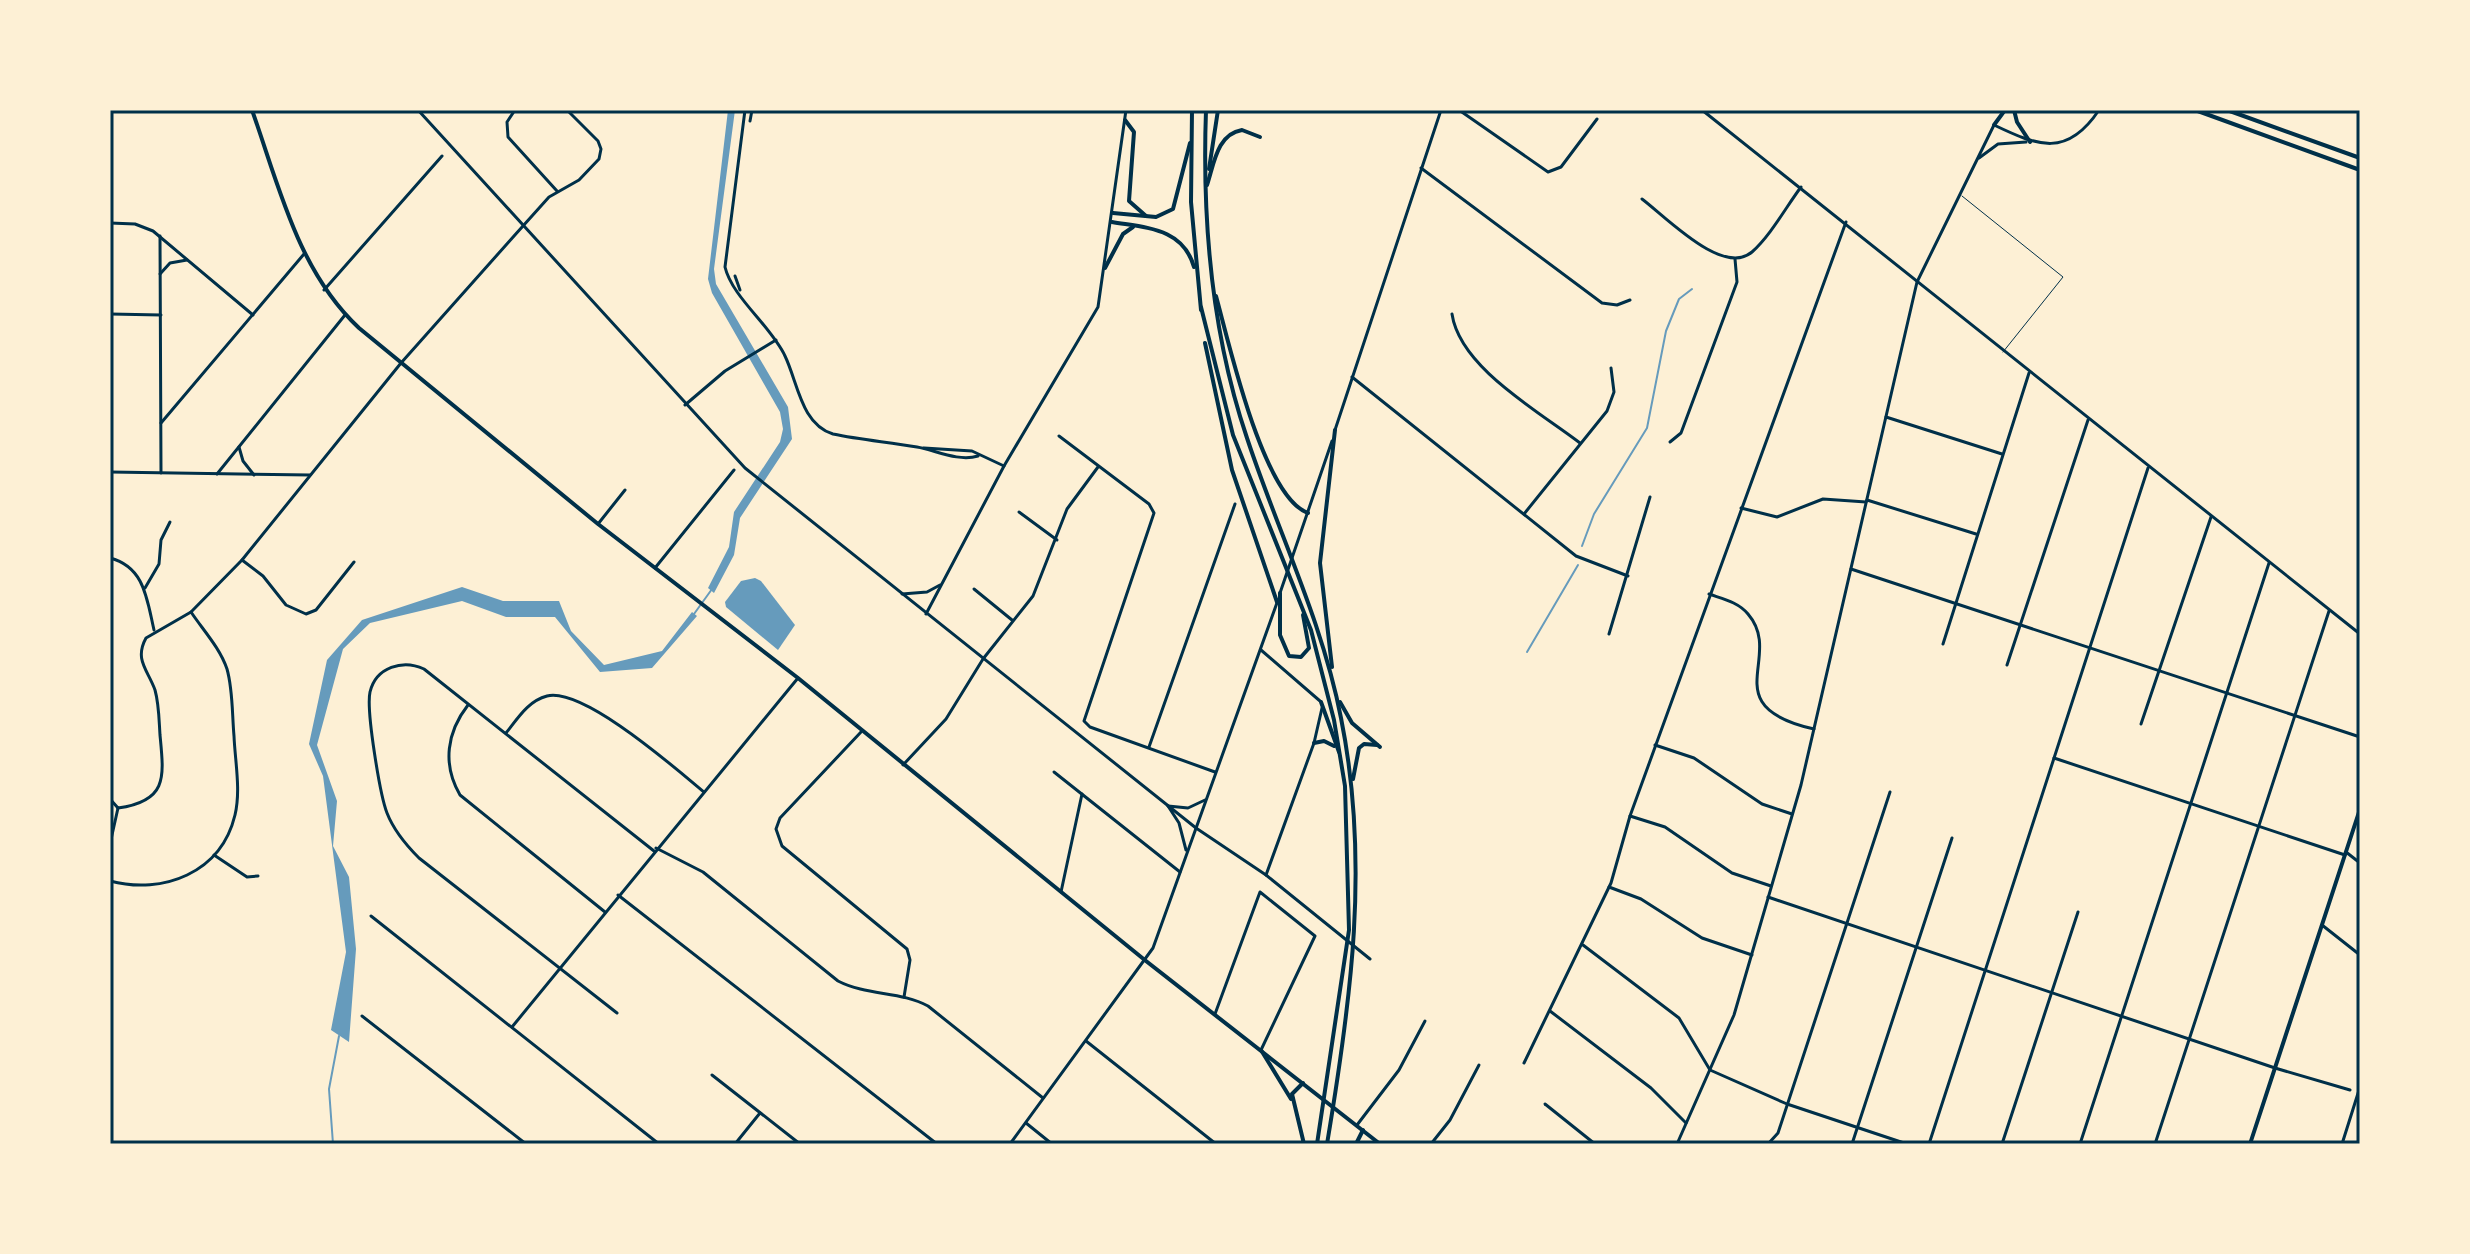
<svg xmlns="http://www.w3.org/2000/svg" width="2470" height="1254" viewBox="0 0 2470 1254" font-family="'PT Sans Narrow',sans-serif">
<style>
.water{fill:#669bbc}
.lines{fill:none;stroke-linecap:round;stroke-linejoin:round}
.stream{stroke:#669bbc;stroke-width:2}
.service{stroke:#003049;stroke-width:1}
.minor{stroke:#003049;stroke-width:3}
.tertiary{stroke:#003049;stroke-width:3}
.secondary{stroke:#003049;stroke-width:4}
.primary{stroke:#003049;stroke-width:4}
.trunk{stroke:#003049;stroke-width:4}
.neatline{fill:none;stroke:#003049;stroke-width:3}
</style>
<rect width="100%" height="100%" fill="#fdf0d5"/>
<g class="water">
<path d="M 728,110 L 735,110 L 714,269 L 716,284 L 788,407 L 792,439 L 740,518 L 734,555 L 714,593 L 708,588 L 729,547 L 734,512 L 780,442 L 783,429 L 780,412 L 712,293 L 708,279 Z"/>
<path d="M 755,578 L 761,581 L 795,625 L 778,650 L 726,607 L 725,602 L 741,581 Z"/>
<path d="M 462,587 L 503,601 L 559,601 L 571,631 L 604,665 L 662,651 L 692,612 L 697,616 L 652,668 L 600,672 L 555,617 L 506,617 L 462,601 L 370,623 L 343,649 L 317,745 L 337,801 L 333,846 L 349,877 L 356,949 L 349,1042 L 331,1030 L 346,952 L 323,776 L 309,744 L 327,660 L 362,620 Z"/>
</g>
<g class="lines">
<g class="stream">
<path d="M 1582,546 L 1594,514 L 1647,428 L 1666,331 L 1679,299 L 1692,289"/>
<path d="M 694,614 L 712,589"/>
<path d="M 1527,652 L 1578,565"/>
<path d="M 333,1144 L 329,1089 L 339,1036"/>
</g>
<path class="service" d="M 1962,196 L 2063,277 L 2003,352"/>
<g class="minor">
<path d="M 418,110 L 745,468 L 1196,828 L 1266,875 L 1370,959"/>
<path d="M 515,110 L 507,122 L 508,137 L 557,191"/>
<path d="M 1459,110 L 1548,172 L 1561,167 L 1597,119"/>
<path d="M 750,121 L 752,110"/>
<path d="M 1421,168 L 1602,303 L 1617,305 L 1630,300"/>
<path d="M 1642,199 C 1666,217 1723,277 1752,252 C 1771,235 1786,207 1801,187"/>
<path d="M 110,223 L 135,224 L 153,231 L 253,315"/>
<path d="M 160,236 L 161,473"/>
<path d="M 160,274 L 170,263 L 187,260"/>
<path d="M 324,290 L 442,156"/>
<path d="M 110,314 L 161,315"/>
<path d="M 1452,314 C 1460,368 1540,412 1580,443"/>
<path d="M 1352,377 L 1576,556 L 1628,576"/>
<path d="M 685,405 L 725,371 L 776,340"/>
<path d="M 1886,417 L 2002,454"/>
<path d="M 161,423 L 304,254"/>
<path d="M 1059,436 L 1149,504 L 1154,513 L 1084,721 L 1090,727 L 1215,772"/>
<path d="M 1670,442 L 1681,433 L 1737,282 L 1735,259"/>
<path d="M 239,447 L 243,461 L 254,475"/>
<path d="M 110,472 L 310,475"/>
<path d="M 217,474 L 345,315"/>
<path d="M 1867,500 L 1976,534"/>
<path d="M 1741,508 L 1777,517 L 1823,499 L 1866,502"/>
<path d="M 1019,512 L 1057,540"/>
<path d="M 1524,514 L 1607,411 L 1614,392 L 1611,368"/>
<path d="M 598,524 L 625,490"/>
<path d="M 110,558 C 145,567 147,600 154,630"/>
<path d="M 242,560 L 263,576 L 286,605 L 306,614 L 316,610 L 354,562"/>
<path d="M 655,568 L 734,470"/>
<path d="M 1851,569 L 2360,737"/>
<path d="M 145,588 L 159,564 L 161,540 L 170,522"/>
<path d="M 974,589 L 1012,620"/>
<path d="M 902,594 L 927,592 L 940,585"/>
<path d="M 1709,594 C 1723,599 1738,602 1748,614 C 1785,657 1713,706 1814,729"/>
<path d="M 1609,634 L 1650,497"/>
<path d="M 1943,644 L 2029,373"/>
<path d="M 1261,650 L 1320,701"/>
<path d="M 2007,665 L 2088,420"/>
<path d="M 468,705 C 447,732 442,764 460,795 L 605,912"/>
<path d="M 2141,724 L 2211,517"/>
<path d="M 861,732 L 780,818 L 776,829 L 782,846 L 907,949 L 910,960 L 904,997"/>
<path d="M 506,733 C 518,718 528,701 547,696 C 583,687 675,768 704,792"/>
<path d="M 1655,745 L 1694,758 L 1762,804 L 1792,814"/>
<path d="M 1149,747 L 1235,504"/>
<path d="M 2054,758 L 2345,855"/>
<path d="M 903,765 L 946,719 L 983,659 L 1033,596 L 1067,509 L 1098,467"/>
<path d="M 1054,772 L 1180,872"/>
<path d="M 110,799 L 118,808"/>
<path d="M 118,808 C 168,801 164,777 160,735 C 159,720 159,704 155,690 C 148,670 134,660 146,638 L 191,612 L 242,560 L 401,363 L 514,236 L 549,197 L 579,180 L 599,159 L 601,149 L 598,141 L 567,110"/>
<path d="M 1630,816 L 1665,827 L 1732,873 L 1771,886"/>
<path d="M 110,844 L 118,808"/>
<path d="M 656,848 L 703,872 L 838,981 C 867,996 901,991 928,1006 L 1043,1098"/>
<path d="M 2346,852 L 2360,863"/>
<path d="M 214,855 L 247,877 L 258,876"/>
<path d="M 1266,875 L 1314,743 L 1322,708"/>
<path d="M 110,881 C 163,895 221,873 235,815 C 241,790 235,761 234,736 C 232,714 233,690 227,669 C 220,648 203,630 191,612"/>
<path d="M 1609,887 L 1641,899 L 1702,938 L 1752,955"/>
<path d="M 1061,892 L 1082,794"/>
<path d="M 618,895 L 937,1144"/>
<path d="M 1768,897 L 2275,1068 L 2350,1090"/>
<path d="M 371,916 L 659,1144"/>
<path d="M 2322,925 L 2360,955"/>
<path d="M 1583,945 L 1679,1018 L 1710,1070 L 1787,1104 L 1907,1144"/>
<path d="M 1550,1011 L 1651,1088 L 1686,1123"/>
<path d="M 617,1013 L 419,858 C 406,845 394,831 387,813 C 380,795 366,710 370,692 C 376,667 403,659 424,669 L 654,851"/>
<path d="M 1215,1014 L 1260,892 L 1315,936 L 1261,1050"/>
<path d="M 362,1016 L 526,1144"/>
<path d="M 512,1027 L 798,678"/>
<path d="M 1086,1041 L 1216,1144"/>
<path d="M 1524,1063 L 1611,883 L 1630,816 L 1846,222"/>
<path d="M 712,1075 L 800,1144"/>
<path d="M 1545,1104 L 1595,1144"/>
<path d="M 1026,1123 L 1052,1144"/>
<path d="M 1357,1125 L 1399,1070 L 1425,1021"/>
<path d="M 735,1144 L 760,1113"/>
<path d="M 1431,1144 L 1450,1120 L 1479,1065"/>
<path d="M 1768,1144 L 1778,1133 L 1890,792"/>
<path d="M 1852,1144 L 1952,838"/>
<path d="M 1929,1144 L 2148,468"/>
<path d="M 2002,1144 L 2078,912"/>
<path d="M 2080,1144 L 2269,563"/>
<path d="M 2155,1144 L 2329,611"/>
<path d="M 2342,1144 L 2360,1087"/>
</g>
<g class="tertiary">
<path d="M 745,110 L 725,267 C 732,297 771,326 785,356 C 798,383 801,424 833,434 C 861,440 889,442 917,447 C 935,450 958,462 978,456"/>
<path d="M 1702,110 L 2360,634"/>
<path d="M 1979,158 L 1998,144 L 2026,142"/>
<path d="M 735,276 L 740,290"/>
<path d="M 1335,430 L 1441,110"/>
<path d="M 924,448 L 972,451 L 1004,466 L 926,614"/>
<path d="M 1004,466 L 1098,307 L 1126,110"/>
<path d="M 1280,593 L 1332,441"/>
<path d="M 1168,806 L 1179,823 L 1186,850"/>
<path d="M 1168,806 L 1188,808 L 1205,800"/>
<path d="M 1010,1144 L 1153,948 L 1278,600"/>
<path d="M 1677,1144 L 1734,1015 L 1801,785 L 1917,282 L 1994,125 C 2038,146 2067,158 2099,110"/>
</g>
<path class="secondary" d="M 252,110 C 279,186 298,271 359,328 L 598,524 L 798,678 L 1146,961 L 1380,1144"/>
<path class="primary" d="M 2250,1144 L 2360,809"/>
<g class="trunk">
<path d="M 1192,110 L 1191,202 L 1201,310"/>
<path d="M 1206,110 C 1202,221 1211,332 1247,438 C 1278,532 1322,620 1341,718 C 1370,862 1351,1001 1327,1144"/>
<path d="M 2014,110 L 2017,122 L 2030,142"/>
<path d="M 2195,110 L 2360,170"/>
<path d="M 2227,110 L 2360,158"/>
<path d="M 1125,120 L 1134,132 L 1129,201 L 1146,216"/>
<path d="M 1994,125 L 2005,110"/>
<path d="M 1209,169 L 1218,110"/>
<path d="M 1207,185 C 1214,164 1217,134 1242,130 L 1260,137"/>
<path d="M 1113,213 L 1156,217 L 1173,209 L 1190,143"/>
<path d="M 1112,222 C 1147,228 1183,228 1194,267"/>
<path d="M 1105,268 L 1123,234 L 1133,227"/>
<path d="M 1216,296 C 1229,343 1263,497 1308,513"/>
<path d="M 1201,307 L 1233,435 L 1311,630 L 1334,720 L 1345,786 L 1349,930 L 1317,1144"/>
<path d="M 1205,343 L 1232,470 L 1277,602"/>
<path d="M 1280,593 L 1280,635 L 1289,656 L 1301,657 L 1309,648 L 1303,615"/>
<path d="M 1332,667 L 1320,563 L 1335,430"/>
<path d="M 1321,702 L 1339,752"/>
<path d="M 1340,702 L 1352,723 L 1380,747"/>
<path d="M 1314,743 L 1324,741 L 1334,746"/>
<path d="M 1353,779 L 1359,748 L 1364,744 L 1377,745"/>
<path d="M 1261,1050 L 1291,1099"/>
<path d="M 1303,1083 L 1292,1094 L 1304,1144"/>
<path d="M 1356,1144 L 1363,1130"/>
</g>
</g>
<rect width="2470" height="1254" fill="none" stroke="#fdf0d5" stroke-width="224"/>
<rect x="112" y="112" width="2246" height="1030" class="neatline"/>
</svg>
